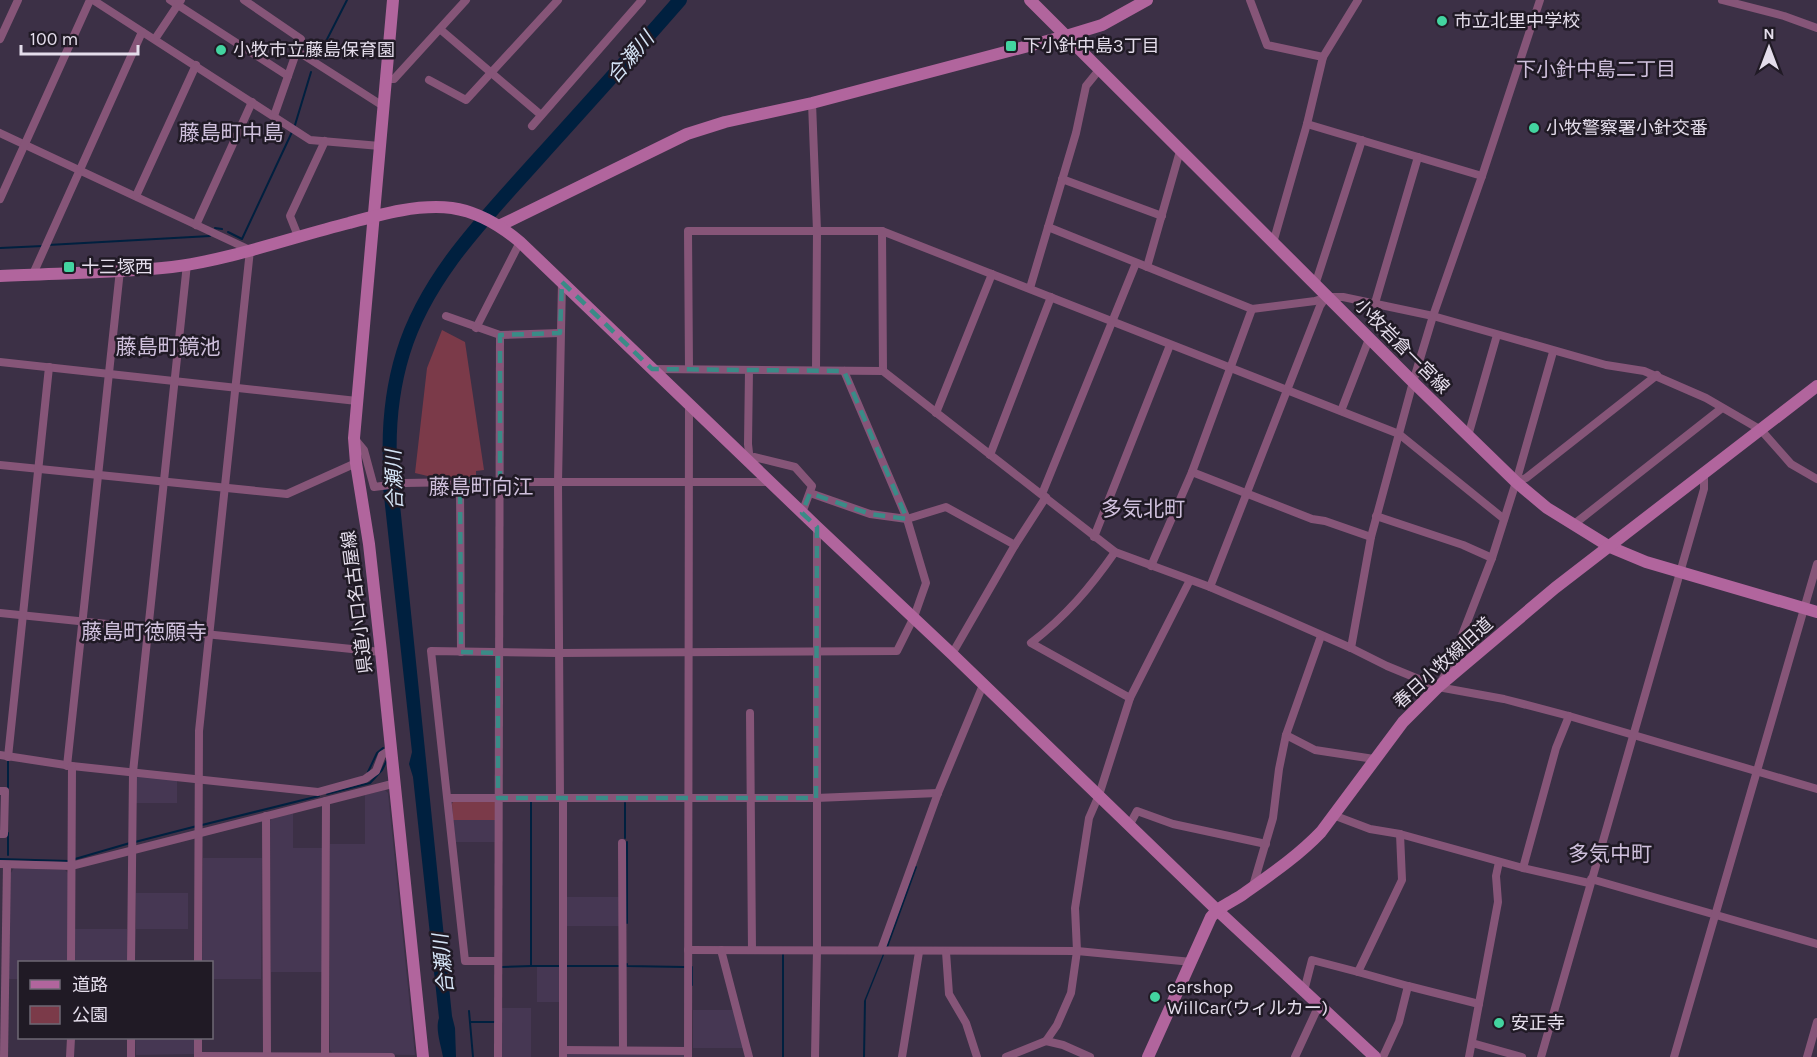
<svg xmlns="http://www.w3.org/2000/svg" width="1817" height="1057" viewBox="0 0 1817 1057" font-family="Karla,'Noto Sans JP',sans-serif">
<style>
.built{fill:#463753}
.green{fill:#7b3a49}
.water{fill:#00203f}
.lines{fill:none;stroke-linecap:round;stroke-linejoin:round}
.stream{stroke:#00203f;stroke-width:2}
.river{stroke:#00203f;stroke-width:14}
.street{stroke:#865578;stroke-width:8}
.secondary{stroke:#b1659d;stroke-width:12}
.marked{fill:none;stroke:#3a8b87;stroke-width:4.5;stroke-dasharray:12 8;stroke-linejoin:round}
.poi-dot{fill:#43d4a0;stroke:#201a25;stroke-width:2}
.labels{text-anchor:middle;stroke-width:5;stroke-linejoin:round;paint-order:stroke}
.poi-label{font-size:18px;fill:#e4ddeb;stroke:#201a25;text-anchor:start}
.street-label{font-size:18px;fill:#e4ddeb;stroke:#201a25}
.water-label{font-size:20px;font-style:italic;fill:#d5e4f6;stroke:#201a25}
.neighbourhood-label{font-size:20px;fill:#cfc0dc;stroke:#201a25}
.quarter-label{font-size:21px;fill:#cfc0dc;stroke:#201a25}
</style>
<rect width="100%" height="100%" fill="#3c3046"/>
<g class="built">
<path d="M 139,776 L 177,780 L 177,803 L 136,803 L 136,777 Z"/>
<path d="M 385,790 L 388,793 L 415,1055 L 333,1054 L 330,1050 L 330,844 L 365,844 L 365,795 Z"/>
<path d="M 293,813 L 293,848 L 324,848 L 324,972 L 271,972 L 270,821 L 272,818 Z"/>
<path d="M 453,820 L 496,820 L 496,842 L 456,842 Z"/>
<path d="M 203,858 L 262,858 L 261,979 L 212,979 L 212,962 L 202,962 Z"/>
<path d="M 14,868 L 65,870 L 68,873 L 68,962 L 20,962 L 19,979 L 9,979 L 9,876 Z"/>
<rect x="136" y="893" width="52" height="36"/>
<rect x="566" y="897" width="54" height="29"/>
<path d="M 75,929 L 127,929 L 127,962 L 74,962 Z"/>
<rect x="537" y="967" width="23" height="35"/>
<path d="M 502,1008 L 531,1008 L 531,1057 L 501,1057 Z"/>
<path d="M 693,1010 L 734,1010 L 744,1048 L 693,1048 Z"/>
<path d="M 135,1038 L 194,1038 L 194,1054 L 136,1055 Z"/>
<path d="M 568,1052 L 684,1055 L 684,1057 L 565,1057 Z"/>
</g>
<g class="green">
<path d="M 442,330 L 465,342 L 484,470 L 476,471 L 476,477 L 436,478 L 415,473 L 427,368 Z"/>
<path d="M 453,801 L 495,801 L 496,820 L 453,820 L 452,804 Z"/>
</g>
<g class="water">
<path d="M 398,485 L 452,1016 L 455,1028 L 456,1057 L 443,1057 C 441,1045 435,1029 439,1018 L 413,777 L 409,764 L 412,752 L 383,487 Z"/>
<path d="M 883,954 L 884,955 L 866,1000 L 865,1057 L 863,1057 L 864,1001 Z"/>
</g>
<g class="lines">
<g class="stream">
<path d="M 317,59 L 347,0"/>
<path d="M 295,125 L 311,72"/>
<path d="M 215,228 L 222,229"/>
<path d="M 228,232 L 242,239 L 292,132"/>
<path d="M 48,245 L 210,236"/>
<path d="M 0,248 L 43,246"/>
<path d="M 8,761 L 8,788"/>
<path d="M 368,772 L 377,753 L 383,748"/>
<path d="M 327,794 L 370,783 L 382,770 L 388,758"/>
<path d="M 531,802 L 531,966 L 559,966"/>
<path d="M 625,803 L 625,838"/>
<path d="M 202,825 L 319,796"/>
<path d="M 8,833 L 8,855"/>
<path d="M 135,842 L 197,826"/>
<path d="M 0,859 L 69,861"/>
<path d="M 75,859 L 130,843"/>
<path d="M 627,923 L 627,842"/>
<path d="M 887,947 L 916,867"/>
<path d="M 783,955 L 783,1057"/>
<path d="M 627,964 L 627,966 L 684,967"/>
<path d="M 566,966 L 620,966"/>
<path d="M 502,967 L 531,966"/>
<path d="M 692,985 L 692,967"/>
<path d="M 469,1011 L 473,1057"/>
<path d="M 470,1022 L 494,1022"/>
</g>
<path class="river" d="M 393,498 C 387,451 389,399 403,353 C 426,277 485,218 537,160 C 585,107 633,54 680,0"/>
<g class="street">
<path d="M 93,0 L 310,140 L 380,146"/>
<path d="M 170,0 L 288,76"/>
<path d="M 244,0 L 301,39 L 274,116"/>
<path d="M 1250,0 L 1267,45 L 1323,57"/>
<path d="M 1722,0 L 1784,16 L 1817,28"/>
<path d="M 441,30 L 541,115"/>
<path d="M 0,39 L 18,0"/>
<path d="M 155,39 L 181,0"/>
<path d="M 297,51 L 383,106"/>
<path d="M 386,79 L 394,79 L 466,0"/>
<path d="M 429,80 L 466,100 L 558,0"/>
<path d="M 812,103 L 817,231 L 816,370"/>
<path d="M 1307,124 L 1482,176"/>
<path d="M 532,126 L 642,0"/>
<path d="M 0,133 L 250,250 L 199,731 L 198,962"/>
<path d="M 1062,179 L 1162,216"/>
<path d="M 136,196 L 196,65"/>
<path d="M 0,199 L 90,0"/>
<path d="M 196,225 L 252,102"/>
<path d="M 1048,227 L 1252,309 L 1315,301 L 1327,297 L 1343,297 L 1433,316 L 1606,365 L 1644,371 L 1706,398 L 1761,430 L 1791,464 L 1817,479"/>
<path d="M 882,231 L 883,371"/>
<path d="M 298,236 L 290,216 L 325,141"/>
<path d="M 1273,243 L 1307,124 L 1323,57 L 1358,0"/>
<path d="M 1147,267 L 1180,151"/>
<path d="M 33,274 L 142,32"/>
<path d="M 1315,285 L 1362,140"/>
<path d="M 1030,288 L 1076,133 L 1086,86 L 1099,70"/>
<path d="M 1375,303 L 1418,157"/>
<path d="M 446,316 L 500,335 L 560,333"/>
<path d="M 476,328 L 520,242"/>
<path d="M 0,362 L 357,401"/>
<path d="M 652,369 L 883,371 L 1115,552 L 1210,587 L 1269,612 L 1351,648 L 1387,666 L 1438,687 L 1504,699 L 1569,716 L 1817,789"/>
<path d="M 689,369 L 688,231 L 882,231 L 1399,434 L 1504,519"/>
<path d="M 749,370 L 748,444 L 750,462"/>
<path d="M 1341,411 L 1369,339"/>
<path d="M 936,413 L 992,274"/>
<path d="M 1468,436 L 1497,335"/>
<path d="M 354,438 L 364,450 L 374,487 L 405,483 L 460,482 L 770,482"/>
<path d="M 990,455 L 1051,297"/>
<path d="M 750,462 L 754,457 L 795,467 L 812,486 L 802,513"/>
<path d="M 0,465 L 287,494 L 356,463"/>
<path d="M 1192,472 L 1312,519 L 1325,521 L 1371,537"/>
<path d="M 460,482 L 461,652"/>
<path d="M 1516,482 L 1526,478 L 1657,375"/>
<path d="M 810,493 L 870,514 L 907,519 L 946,507 L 1015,545"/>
<path d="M 1042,494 L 1136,263"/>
<path d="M 1376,516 L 1463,545 L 1492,558"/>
<path d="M 1573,525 L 1722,408"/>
<path d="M 1094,537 L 1170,345"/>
<path d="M 1115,552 C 1090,588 1066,616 1031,643 L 1130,698"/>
<path d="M 1151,566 L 1192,472 L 1252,309"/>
<path d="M 1210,587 L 1320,306 L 1326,297"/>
<path d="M 0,613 L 381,652"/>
<path d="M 1351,648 L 1371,537 L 1413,382 L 1433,316 L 1482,176 L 1540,0"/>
<path d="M 952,654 L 1015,545 L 1046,497"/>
<path d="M 1442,680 L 1450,666 L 1492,558 L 1516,482 L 1553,352"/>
<path d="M 750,713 L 752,950"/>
<path d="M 1286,735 L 1315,750 L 1374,759"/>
<path d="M 0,755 L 72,766 L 318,792 L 365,779 L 376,771 L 382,755 L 392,749"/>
<path d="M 8,757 L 49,367"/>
<path d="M 67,766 L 120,270"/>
<path d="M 0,791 L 5,791 L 4,834 L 0,834"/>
<path d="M 448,798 L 816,798 L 938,793"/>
<path d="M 560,798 L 558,482 L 562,282"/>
<path d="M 1333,815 L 1370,829 L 1400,834 L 1523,868 L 1589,883"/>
<path d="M 266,816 L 267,1056"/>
<path d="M 1130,824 L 1137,811 L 1173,824 L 1266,844"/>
<path d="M 622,843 L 623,1050"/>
<path d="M 0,864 L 71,866 L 396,783"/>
<path d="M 1523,868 L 1556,748 L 1569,716"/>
<path d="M 1591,879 L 1817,944"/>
<path d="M 1253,886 L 1273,818 L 1279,769 L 1286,735 L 1321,636"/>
<path d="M 688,950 L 1077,951 L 1192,962"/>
<path d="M 721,950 L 749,1057"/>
<path d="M 881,950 L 938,793 L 983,685"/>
<path d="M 946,952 L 949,994 L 966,1023 L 977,1057"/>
<path d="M 498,961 L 465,961 L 431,651 L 558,653 L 897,651 L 914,617 L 926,583 L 907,519 L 844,371"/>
<path d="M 71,962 L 72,766"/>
<path d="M 131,962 L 133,772 L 187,264"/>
<path d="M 1408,986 L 1479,1004"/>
<path d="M 1304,991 L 1312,960 L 1358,972"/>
<path d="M 1046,1041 L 1063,1045 L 1090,1057"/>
<path d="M 1472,1043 L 1522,1057"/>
<path d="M 563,1050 L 688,1051"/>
<path d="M 198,1056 L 391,1057"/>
<path d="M 325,1056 L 326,801"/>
<path d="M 4,1057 L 7,865"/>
<path d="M 70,1057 L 71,1038"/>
<path d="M 131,1057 L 131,1038"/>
<path d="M 198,1057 L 198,1038"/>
<path d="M 498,1057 L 500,335"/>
<path d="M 563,1057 L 563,798"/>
<path d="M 688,1057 L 689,404"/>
<path d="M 815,1057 L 817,950 L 817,527"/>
<path d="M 902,1057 L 919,952"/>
<path d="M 1006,1057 L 1046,1041 L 1057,1025 L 1071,993 L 1077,951 L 1075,908 L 1089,818 L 1099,795 L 1130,698 L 1190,580"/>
<path d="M 1295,1057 L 1319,1005"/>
<path d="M 1383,1057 L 1399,1022 L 1408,986 L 1358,972 L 1402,880 L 1400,834"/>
<path d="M 1469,1057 L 1498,902 L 1496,876 L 1499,862"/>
<path d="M 1541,1057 L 1704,489 L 1704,475"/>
<path d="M 1674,1057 L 1817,564"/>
<path d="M 1807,1057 L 1817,1022"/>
</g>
<g class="secondary">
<path d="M 393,0 L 354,438 L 356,463 L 369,544 L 381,652 L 423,1057"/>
<path d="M 1030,0 L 1413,382 L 1516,482 L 1547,508 L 1610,547 L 1646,562 L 1817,612"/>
<path d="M 501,225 L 687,134 L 725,122 L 812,103 L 1066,36 L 1102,25 L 1147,0"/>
<path d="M 0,276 C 57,273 116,273 172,267 C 229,260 293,237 349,223 C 382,214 418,204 452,208 C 479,212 500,225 520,242 L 817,527 L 952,654 L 1217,910 L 1375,1057"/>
<path d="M 1148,1057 L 1211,917 C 1219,906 1232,902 1242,895 C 1270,875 1297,857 1321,832 L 1403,722 L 1438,687 L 1555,588 L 1817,386"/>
</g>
</g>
<path class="marked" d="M 562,282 L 652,369 L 844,371 L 907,519 L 870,514 L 810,493 L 802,513 L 817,527 L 816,798 L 498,798 L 498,653 L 461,652 L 460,482 L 500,481 L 500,335 L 560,333 Z"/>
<g class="poi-dot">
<circle cx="1442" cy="21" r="6"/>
<rect x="1005" y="40" width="12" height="12" rx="3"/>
<circle cx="221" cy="50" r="6"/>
<circle cx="1534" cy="128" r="6"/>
<rect x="63" y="261" width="12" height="12" rx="3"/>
<circle cx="1155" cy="997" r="6"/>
<circle cx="1499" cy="1023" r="6"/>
</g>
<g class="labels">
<g class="poi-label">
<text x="1454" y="27">市立北里中学校</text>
<text x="1023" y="52">下小針中島3丁目</text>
<text x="233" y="56">小牧市立藤島保育園</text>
<text x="1546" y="134">小牧警察署小針交番</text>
<text x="81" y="273">十三塚西</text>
<text x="1167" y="993">carshop<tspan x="1167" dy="21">WillCar(ウィルカー)</tspan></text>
<text x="1511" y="1029">安正寺</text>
</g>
<g class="street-label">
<text transform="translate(1402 346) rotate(45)" y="6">小牧岩倉一宮線</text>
<text transform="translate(357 602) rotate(-97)" y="6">県道小口名古屋線</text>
<text transform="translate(1443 663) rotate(-42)" y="6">春日小牧線旧道</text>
</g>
<g class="water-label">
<text transform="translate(630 57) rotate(-49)" y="7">合瀬川</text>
<text transform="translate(394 480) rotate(-92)" y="7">合瀬川</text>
<text transform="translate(443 964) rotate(-96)" y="7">合瀬川</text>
</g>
<g class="neighbourhood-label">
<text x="1596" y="76">下小針中島二丁目</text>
</g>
<g class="quarter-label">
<text x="231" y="140">藤島町中島</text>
<text x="168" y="354">藤島町鏡池</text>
<text x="481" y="494">藤島町向江</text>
<text x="1143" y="516">多気北町</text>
<text x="144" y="639">藤島町徳願寺</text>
<text x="1610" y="861">多気中町</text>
</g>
</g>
<rect x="18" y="961" width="195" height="78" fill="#201a25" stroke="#6e6874" stroke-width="1.5"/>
<rect x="30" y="980" width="30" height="9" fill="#b1659d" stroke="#6e6874" stroke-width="1.5"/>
<text x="72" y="991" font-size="18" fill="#e4ddeb">道路</text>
<rect x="30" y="1006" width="30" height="18" fill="#7b3a49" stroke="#6e6874" stroke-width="1.5"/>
<text x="72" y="1021" font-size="18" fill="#e4ddeb">公園</text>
<g transform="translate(1769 48)" stroke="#201a25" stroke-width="4.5" paint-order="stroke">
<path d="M0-4.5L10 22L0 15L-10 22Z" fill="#e4ddeb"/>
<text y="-9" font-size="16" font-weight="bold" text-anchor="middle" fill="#e4ddeb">N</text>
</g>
<path d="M21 45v9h117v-9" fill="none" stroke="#e4ddeb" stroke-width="3"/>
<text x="30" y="45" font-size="18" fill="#e4ddeb" stroke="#201a25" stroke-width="4.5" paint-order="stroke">100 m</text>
</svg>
